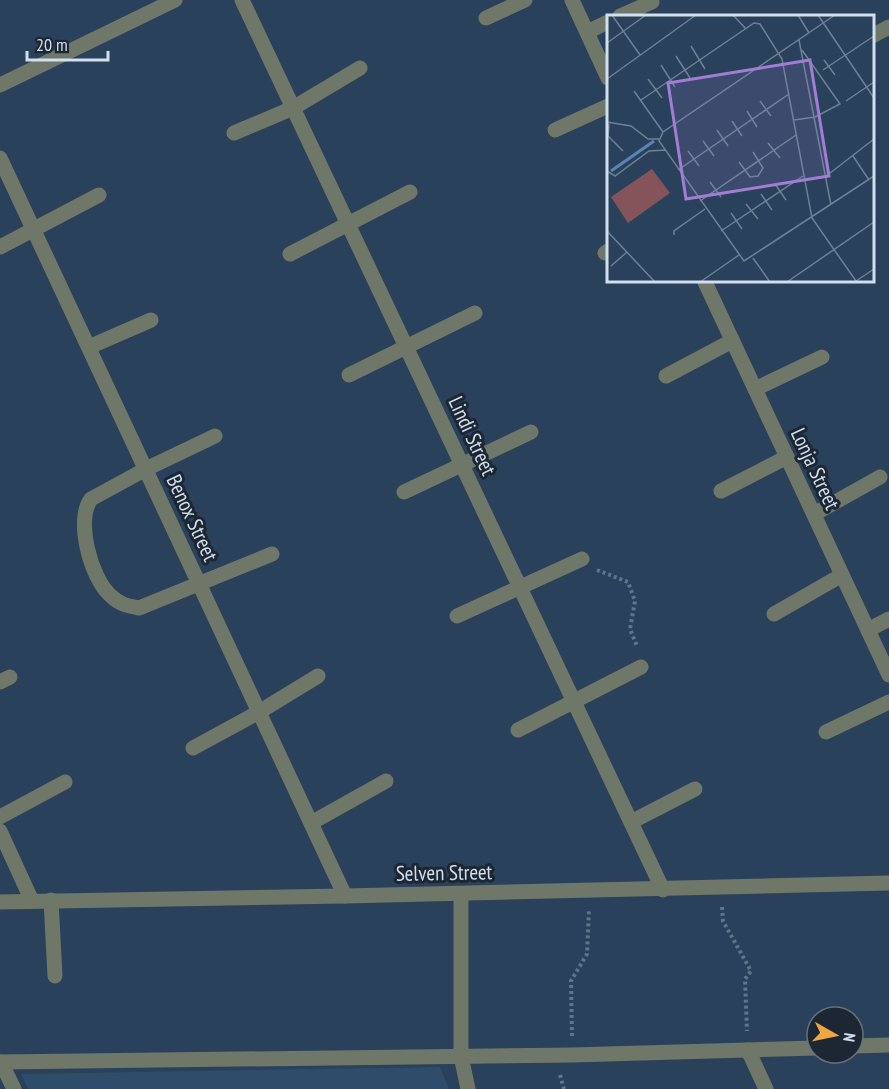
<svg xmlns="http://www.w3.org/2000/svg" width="889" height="1089" viewBox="0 0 889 1089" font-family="'PT Sans Narrow',sans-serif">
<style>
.built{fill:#2f4c6a}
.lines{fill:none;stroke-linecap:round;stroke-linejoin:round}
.path{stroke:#60748a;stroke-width:4;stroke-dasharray:3 3;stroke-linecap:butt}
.minor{stroke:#6f7769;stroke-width:15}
.labels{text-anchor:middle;stroke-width:6;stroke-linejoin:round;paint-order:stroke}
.street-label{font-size:21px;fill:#d1dfee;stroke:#1d2733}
.inset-river{fill:none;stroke:#5885b5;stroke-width:3}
.inset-road{fill:none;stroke:#6d8096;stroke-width:1.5}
.view{fill:#a27dd4;fill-opacity:0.15;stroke:#a27dd4;stroke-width:3}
.inset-edge{fill:none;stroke:#d1dfee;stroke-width:3}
</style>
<rect width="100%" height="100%" fill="#2a415b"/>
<path class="built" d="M 440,1067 L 449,1089 L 28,1089 L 21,1074 Z"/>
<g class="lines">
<g class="path">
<path d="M 597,570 L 628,582 L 635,601 L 630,629 L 637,646"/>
<path d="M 722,907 L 723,921 L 751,971 L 745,979 L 747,1031"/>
<path d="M 572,1036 L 571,981 L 587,954 L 589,910"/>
<path d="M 560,1075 L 564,1089"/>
</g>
<g class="minor">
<path d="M 242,0 L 663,890"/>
<path d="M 572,0 L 608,78"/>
<path d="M 620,16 L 652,2"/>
<path d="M 486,18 L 525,0"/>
<path d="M 587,32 L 608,22"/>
<path d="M 872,36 L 889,27"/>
<path d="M 0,85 L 175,0"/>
<path d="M 555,130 L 608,106"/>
<path d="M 234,133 L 293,108 L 360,68"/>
<path d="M 0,158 L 345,896"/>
<path d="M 0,247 L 99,195"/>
<path d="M 605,253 L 608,251"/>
<path d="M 290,254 L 410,192"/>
<path d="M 704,280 L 889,675"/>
<path d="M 89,347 L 151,320"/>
<path d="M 349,375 L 475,313"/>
<path d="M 666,376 L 732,341"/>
<path d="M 755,389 L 822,357"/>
<path d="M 215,436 L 146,469 L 91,499 C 75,520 91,578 110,595 C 119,604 127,606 139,608 L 272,554"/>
<path d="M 721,491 L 787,457"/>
<path d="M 404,492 L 531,432"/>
<path d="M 814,514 L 880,477"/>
<path d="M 774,614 L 842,575"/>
<path d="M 457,616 L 582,559"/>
<path d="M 868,630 L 889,619"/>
<path d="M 0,682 L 10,677"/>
<path d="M 518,730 L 641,667"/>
<path d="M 826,732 L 889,702"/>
<path d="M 193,748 L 259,712 L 318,676"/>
<path d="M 0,817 L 65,782"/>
<path d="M 631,822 L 695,789"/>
<path d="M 311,823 L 386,781"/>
<path d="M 0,831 L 32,901"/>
<path d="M 461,894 L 461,1056 L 468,1089"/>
<path d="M 51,900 L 55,976"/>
<path d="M 0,902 L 345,896 L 889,883"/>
<path d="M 853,1046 L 889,1045"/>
<path d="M 748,1050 L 766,1089"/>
<path d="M 0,1062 L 572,1055 L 817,1048"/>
<path d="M 1,1062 L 14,1089"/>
</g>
</g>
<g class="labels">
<g class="street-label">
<text transform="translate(472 436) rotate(65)" y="7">Lindi Street</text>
<text transform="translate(815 469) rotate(65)" y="7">Lonja Street</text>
<text transform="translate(192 518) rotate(65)" y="7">Benox Street</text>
<text transform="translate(444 873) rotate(-1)" y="7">Selven Street</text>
</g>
</g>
<g transform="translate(607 15)">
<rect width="267" height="267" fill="#2a415b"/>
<path d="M 45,154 L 63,178 L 21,208 L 4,182 Z" fill="#84545a"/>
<path class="inset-river" d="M 4,156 L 47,126"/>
<path class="inset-road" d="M 5,0 L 33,40M 126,0 L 139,14M 191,0 L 202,18M 211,0 L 267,83M 228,0 L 56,117 L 52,126 L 137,246 L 267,161M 192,25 L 224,190M 0,28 L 39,0M 84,31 L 98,54M 69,41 L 83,63M 217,45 L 228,60M 54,50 L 68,72M 216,55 L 267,21M 0,64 L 89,0M 41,64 L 55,83M 27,76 L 56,117M 34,85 L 147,8 L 153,9 L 175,44 L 205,203 L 249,266M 153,86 L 164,101M 239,86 L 267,67M 140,96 L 150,112M 187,105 L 208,102 L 233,89 L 195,35M 125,106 L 135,121M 0,107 L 24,111 L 41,124 L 52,124M 2,109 L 1,121 L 16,136M 110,115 L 121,131M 96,126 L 107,141M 161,128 L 173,143M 81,136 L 92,151M 246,141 L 262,165M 132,147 L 143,162 L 151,161 L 156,153 L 146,137M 71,155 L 182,79M 0,156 L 8,161 L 42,136 L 59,135M 218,162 L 267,124M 103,167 L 114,182M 168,169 L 179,185M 154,179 L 165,195M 93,186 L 189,120M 139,189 L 151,204M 124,198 L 135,214M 0,216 L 48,267M 114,216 L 196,161M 67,220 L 67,216 L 98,194M 146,243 L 163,267M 4,251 L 20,237M 249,266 L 267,254M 93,267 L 132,240M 180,267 L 267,207"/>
<path class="view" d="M 203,45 L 222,161 L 79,184 L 61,68 Z"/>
<rect width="267" height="267" class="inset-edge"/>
</g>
<g transform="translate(835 1035) rotate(99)"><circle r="28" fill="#1d2733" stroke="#65717e" stroke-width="1.5"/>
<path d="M0-4.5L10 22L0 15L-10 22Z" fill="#f0a63f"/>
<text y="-9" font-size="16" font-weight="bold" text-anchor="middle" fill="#d1dfee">N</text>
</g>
<path d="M27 51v9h81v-9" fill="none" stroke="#d1dfee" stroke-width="3"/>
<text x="36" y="51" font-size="18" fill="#d1dfee" stroke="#1d2733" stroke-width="4.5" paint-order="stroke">20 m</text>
</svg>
